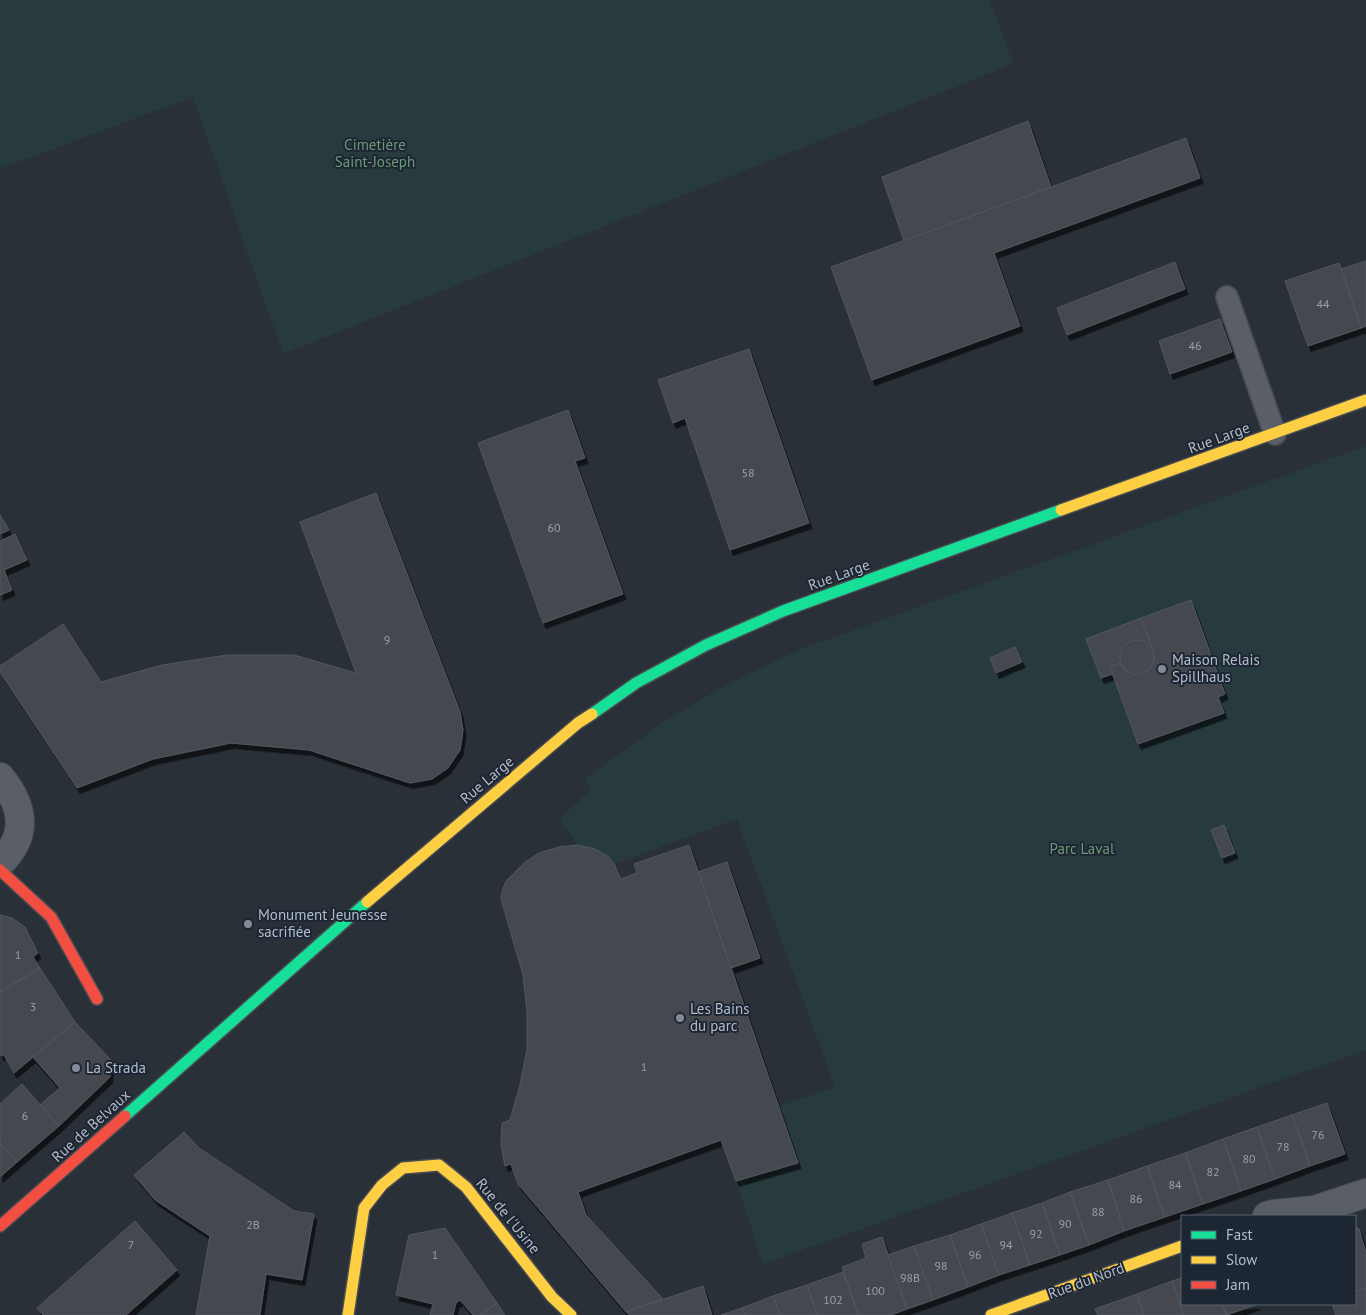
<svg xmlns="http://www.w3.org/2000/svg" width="1366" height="1315" viewBox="0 0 1366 1315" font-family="'PT Sans',sans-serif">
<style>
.green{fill:#273a3e}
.building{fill:#444950;stroke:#52575f;filter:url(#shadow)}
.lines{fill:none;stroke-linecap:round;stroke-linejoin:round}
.lane-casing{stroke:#484c53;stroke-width:24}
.street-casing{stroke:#484c53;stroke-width:30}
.fast-casing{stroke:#484c53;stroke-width:14}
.slow-casing{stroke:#484c53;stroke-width:14}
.jam-casing{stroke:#484c53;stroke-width:14}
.lane{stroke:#5a5e66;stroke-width:21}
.street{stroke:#5a5e66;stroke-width:28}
.fast{stroke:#16e098;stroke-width:11}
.slow{stroke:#ffcf43;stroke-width:11}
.jam{stroke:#f24e42;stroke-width:11}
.poi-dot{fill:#848b96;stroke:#1d2633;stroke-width:2}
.labels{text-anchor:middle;stroke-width:4;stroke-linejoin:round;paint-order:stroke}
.number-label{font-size:12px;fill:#989fab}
.park-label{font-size:15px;fill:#6b9a76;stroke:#1d2633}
.street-label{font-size:15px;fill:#b4bcc9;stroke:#1d2633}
.poi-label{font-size:15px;fill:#b4bcc9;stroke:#1d2633;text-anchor:start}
</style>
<defs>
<filter id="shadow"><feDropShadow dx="3" dy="5.5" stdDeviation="0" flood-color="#0009"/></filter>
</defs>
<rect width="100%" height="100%" fill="#2a3038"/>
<g class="green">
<path d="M 0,0 L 990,0 L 1013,64 L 283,354 L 193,97 L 0,169 Z"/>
<path d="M 1366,446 L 1366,1050 L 763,1264 L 736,1181 L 798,1163 L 779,1106 L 835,1087 L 737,819 L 614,864 C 605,851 592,849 578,845 L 559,819 L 591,790 L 585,779 L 662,723 L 724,686 L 801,649 Z"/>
</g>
<g class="building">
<path d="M 1028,121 L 1051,187 L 904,241 L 882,177 Z"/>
<path d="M 1186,138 L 1200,178 L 994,253 L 1020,326 L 872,380 L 831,267 Z"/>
<path d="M 1366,261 L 1366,326 L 1361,328 L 1341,269 Z"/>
<path d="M 1175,262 L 1185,289 L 1067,335 L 1057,308 Z"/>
<path d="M 1339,263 L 1361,328 L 1308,346 L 1285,281 Z"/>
<path d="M 1220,319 L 1232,352 L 1170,374 L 1159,341 Z"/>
<path d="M 749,349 L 809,523 L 730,550 L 685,418 L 673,423 L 658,380 Z"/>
<path d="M 568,410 L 585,458 L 575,461 L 623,594 L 543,623 L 478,443 Z"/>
<path d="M 376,493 L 460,712 L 463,730 L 460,750 L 448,768 L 432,779 L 410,783 L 309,750 L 231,743 L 153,759 L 77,788 L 0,672 L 0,666 L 63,624 L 101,682 L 162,665 L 227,655 L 294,655 L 356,673 L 300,522 Z"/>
<path d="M 0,515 L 9,530 L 0,534 Z"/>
<path d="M 15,534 L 27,560 L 4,570 L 12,590 L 0,595 L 0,541 Z"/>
<path d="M 1191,600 L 1225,694 L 1218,697 L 1224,713 L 1138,744 L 1110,667 L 1120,663 L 1125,670 L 1134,674 L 1142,673 L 1150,668 L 1154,660 L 1153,651 L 1141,618 Z"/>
<path d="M 1141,618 L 1153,651 L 1154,660 L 1150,668 L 1142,673 L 1134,674 L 1125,670 L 1120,663 L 1110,667 L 1113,674 L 1101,678 L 1086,639 Z"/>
<circle cx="1137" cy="657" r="17"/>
<path d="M 1015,647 L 1022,662 L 996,673 L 990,658 Z"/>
<path d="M 1224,825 L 1235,853 L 1222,858 L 1211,830 Z"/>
<path d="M 578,845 L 595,849 L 609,857 L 614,864 L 621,879 L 637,873 L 634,864 L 689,845 L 798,1163 L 736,1181 L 721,1140 L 578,1192 L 586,1215 L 663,1299 L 626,1312 L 518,1184 L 511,1164 L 505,1166 L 501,1145 L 502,1123 L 510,1120 L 520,1085 L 527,1049 L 527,1012 L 523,975 L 501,899 L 503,888 L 507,880 L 524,863 L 539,853 L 559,847 Z"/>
<path d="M 727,862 L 760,958 L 731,968 L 698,872 Z"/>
<path d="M 0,915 L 12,918 L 25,927 L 38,953 L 33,957 L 40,968 L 0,992 Z"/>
<path d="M 40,968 L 75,1022 L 14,1073 L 4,1055 L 0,1055 L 0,992 Z"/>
<path d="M 75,1022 L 110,1059 L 110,1077 L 59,1126 L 40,1105 L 60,1088 L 33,1057 Z"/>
<path d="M 22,1084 L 59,1126 L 17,1162 L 0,1143 L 0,1104 Z"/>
<path d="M 1327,1103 L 1345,1154 L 1310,1166 L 1292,1115 Z"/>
<path d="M 1292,1115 L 1310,1166 L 1275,1179 L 1257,1127 Z"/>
<path d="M 1257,1127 L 1275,1179 L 1241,1191 L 1223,1139 Z"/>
<path d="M 184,1132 L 199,1148 L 294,1211 L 314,1214 L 302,1280 L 266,1274 L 260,1315 L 196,1315 L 210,1236 L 155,1200 L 134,1175 Z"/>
<path d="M 1223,1139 L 1241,1191 L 1203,1204 L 1185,1153 Z"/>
<path d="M 0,1143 L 17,1162 L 0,1177 Z"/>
<path d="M 1185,1153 L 1203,1204 L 1165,1217 L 1147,1166 Z"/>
<path d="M 1147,1166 L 1165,1217 L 1124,1231 L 1108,1180 Z"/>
<path d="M 1108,1180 L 1124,1231 L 1089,1245 L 1070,1192 Z"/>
<path d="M 1070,1192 L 1089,1245 L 1060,1255 L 1042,1203 Z"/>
<path d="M 1042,1203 L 1060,1255 L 1030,1265 L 1012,1213 Z"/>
<path d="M 1012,1213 L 1030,1265 L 999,1275 L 981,1224 Z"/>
<path d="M 135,1221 L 177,1270 L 126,1315 L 43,1315 L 37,1308 Z"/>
<path d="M 981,1224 L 999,1275 L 968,1287 L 950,1235 Z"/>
<path d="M 1355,1227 L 1359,1229 L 1366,1253 L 1366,1288 L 1355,1292 Z"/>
<path d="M 445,1228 L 497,1303 L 481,1315 L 473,1315 L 460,1300 L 456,1303 L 453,1315 L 430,1315 L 433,1304 L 396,1295 L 409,1235 Z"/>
<path d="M 950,1235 L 968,1287 L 933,1300 L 914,1246 Z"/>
<path d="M 882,1237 L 907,1309 L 891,1315 L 858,1315 L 842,1267 L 866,1258 L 862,1244 Z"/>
<path d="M 914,1246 L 933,1300 L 907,1309 L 888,1255 Z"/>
<path d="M 843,1272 L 858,1315 L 817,1315 L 807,1285 Z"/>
<path d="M 1182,1278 L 1182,1304 L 1222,1304 L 1226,1315 L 1184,1315 L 1172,1281 Z"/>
<path d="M 1172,1281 L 1184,1315 L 1144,1315 L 1137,1294 Z"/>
<path d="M 807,1285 L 817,1315 L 780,1315 L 773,1296 Z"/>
<path d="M 703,1286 L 712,1315 L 630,1315 L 626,1312 Z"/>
<path d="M 1366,1288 L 1366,1315 L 1336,1315 L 1332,1304 L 1355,1304 L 1355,1292 Z"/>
<path d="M 1137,1294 L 1144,1315 L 1098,1315 L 1095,1309 Z"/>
<path d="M 773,1296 L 780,1315 L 745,1315 L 742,1308 Z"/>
<path d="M 497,1303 L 505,1315 L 481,1315 Z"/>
<path d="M 1222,1304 L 1258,1304 L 1227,1315 Z"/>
<path d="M 742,1308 L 745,1315 L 721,1315 Z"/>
</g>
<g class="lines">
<g class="lane-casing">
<path id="lane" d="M 1227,297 L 1275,434"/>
</g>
<g class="street-casing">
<g id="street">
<path d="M 0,777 C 24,806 29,835 0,863"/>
<path d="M 1267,1216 L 1274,1214 L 1315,1210 L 1366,1193"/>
</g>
</g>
<g class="fast-casing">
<g id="fast">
<path d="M 592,714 L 636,683 L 706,645 L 783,611 L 1061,510"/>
<path d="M 125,1116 L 367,902"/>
</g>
</g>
<g class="slow-casing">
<g id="slow">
<path d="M 1061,510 L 1366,400"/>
<path d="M 367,902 L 578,723 L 592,714"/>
<path d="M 348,1315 L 364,1208 L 382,1185 L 403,1168 L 439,1165 L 466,1187 L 552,1297 L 571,1315"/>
<path d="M 991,1315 L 1182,1246"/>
</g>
</g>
<g class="jam-casing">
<g id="jam">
<path d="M 0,870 L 51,917 L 97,999"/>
<path d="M 0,1226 L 125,1116"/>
</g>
</g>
<use href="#lane" class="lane"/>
<use href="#street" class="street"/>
<use href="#fast" class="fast"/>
<use href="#slow" class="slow"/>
<use href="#jam" class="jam"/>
</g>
<g class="poi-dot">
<circle cx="1162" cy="669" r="5"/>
<circle cx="248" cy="924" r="5"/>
<circle cx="680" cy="1018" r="5"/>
<circle cx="76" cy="1068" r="5"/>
</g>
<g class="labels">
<g class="number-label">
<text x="1323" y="308">44</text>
<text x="1195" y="350">46</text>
<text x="748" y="477">58</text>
<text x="554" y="532">60</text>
<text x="387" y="644">9</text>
<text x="18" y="959">1</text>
<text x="33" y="1011">3</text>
<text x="644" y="1071">1</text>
<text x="25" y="1120">6</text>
<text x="1318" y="1139">76</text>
<text x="1283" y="1151">78</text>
<text x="1249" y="1163">80</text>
<text x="1213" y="1176">82</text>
<text x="1175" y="1189">84</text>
<text x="1136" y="1203">86</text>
<text x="1098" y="1216">88</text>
<text x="1065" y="1228">90</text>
<text x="253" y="1229">2B</text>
<text x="1036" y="1238">92</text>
<text x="131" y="1249">7</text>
<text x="1006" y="1249">94</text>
<text x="435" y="1259">1</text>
<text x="975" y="1259">96</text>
<text x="941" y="1270">98</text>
<text x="910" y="1282">98B</text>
<text x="875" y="1295">100</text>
<text x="833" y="1304">102</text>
</g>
<g class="park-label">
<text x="375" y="150">Cimetière<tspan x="375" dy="17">Saint-Joseph</tspan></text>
<text x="1082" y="854">Parc Laval</text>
</g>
<g class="street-label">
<text transform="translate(1219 438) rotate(-20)" y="5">Rue Large</text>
<text transform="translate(839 575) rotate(-20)" y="5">Rue Large</text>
<text transform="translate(487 780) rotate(-40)" y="5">Rue Large</text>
<text transform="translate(91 1126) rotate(-42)" y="5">Rue de Belvaux</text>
<text transform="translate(508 1216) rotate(51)" y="5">Rue de l'Usine</text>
<text transform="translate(1086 1281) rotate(-20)" y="5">Rue du Nord</text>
</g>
<g class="poi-label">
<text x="1172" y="665">Maison Relais<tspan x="1172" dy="17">Spillhaus</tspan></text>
<text x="258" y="920">Monument Jeunesse<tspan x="258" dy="17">sacrifiée</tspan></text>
<text x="690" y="1014">Les Bains<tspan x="690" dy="17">du parc</tspan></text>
<text x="86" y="1073">La Strada</text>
</g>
</g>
<rect x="1181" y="1215" width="175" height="90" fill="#1d2633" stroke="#59626f"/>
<rect x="1191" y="1231" width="25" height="8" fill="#16e098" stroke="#59626f"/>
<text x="1226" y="1240" font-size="15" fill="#b4bcc9">Fast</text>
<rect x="1191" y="1256" width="25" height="8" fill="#ffcf43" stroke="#59626f"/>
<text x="1226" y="1265" font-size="15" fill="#b4bcc9">Slow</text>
<rect x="1191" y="1281" width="25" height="8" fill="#f24e42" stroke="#59626f"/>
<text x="1226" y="1290" font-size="15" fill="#b4bcc9">Jam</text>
</svg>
